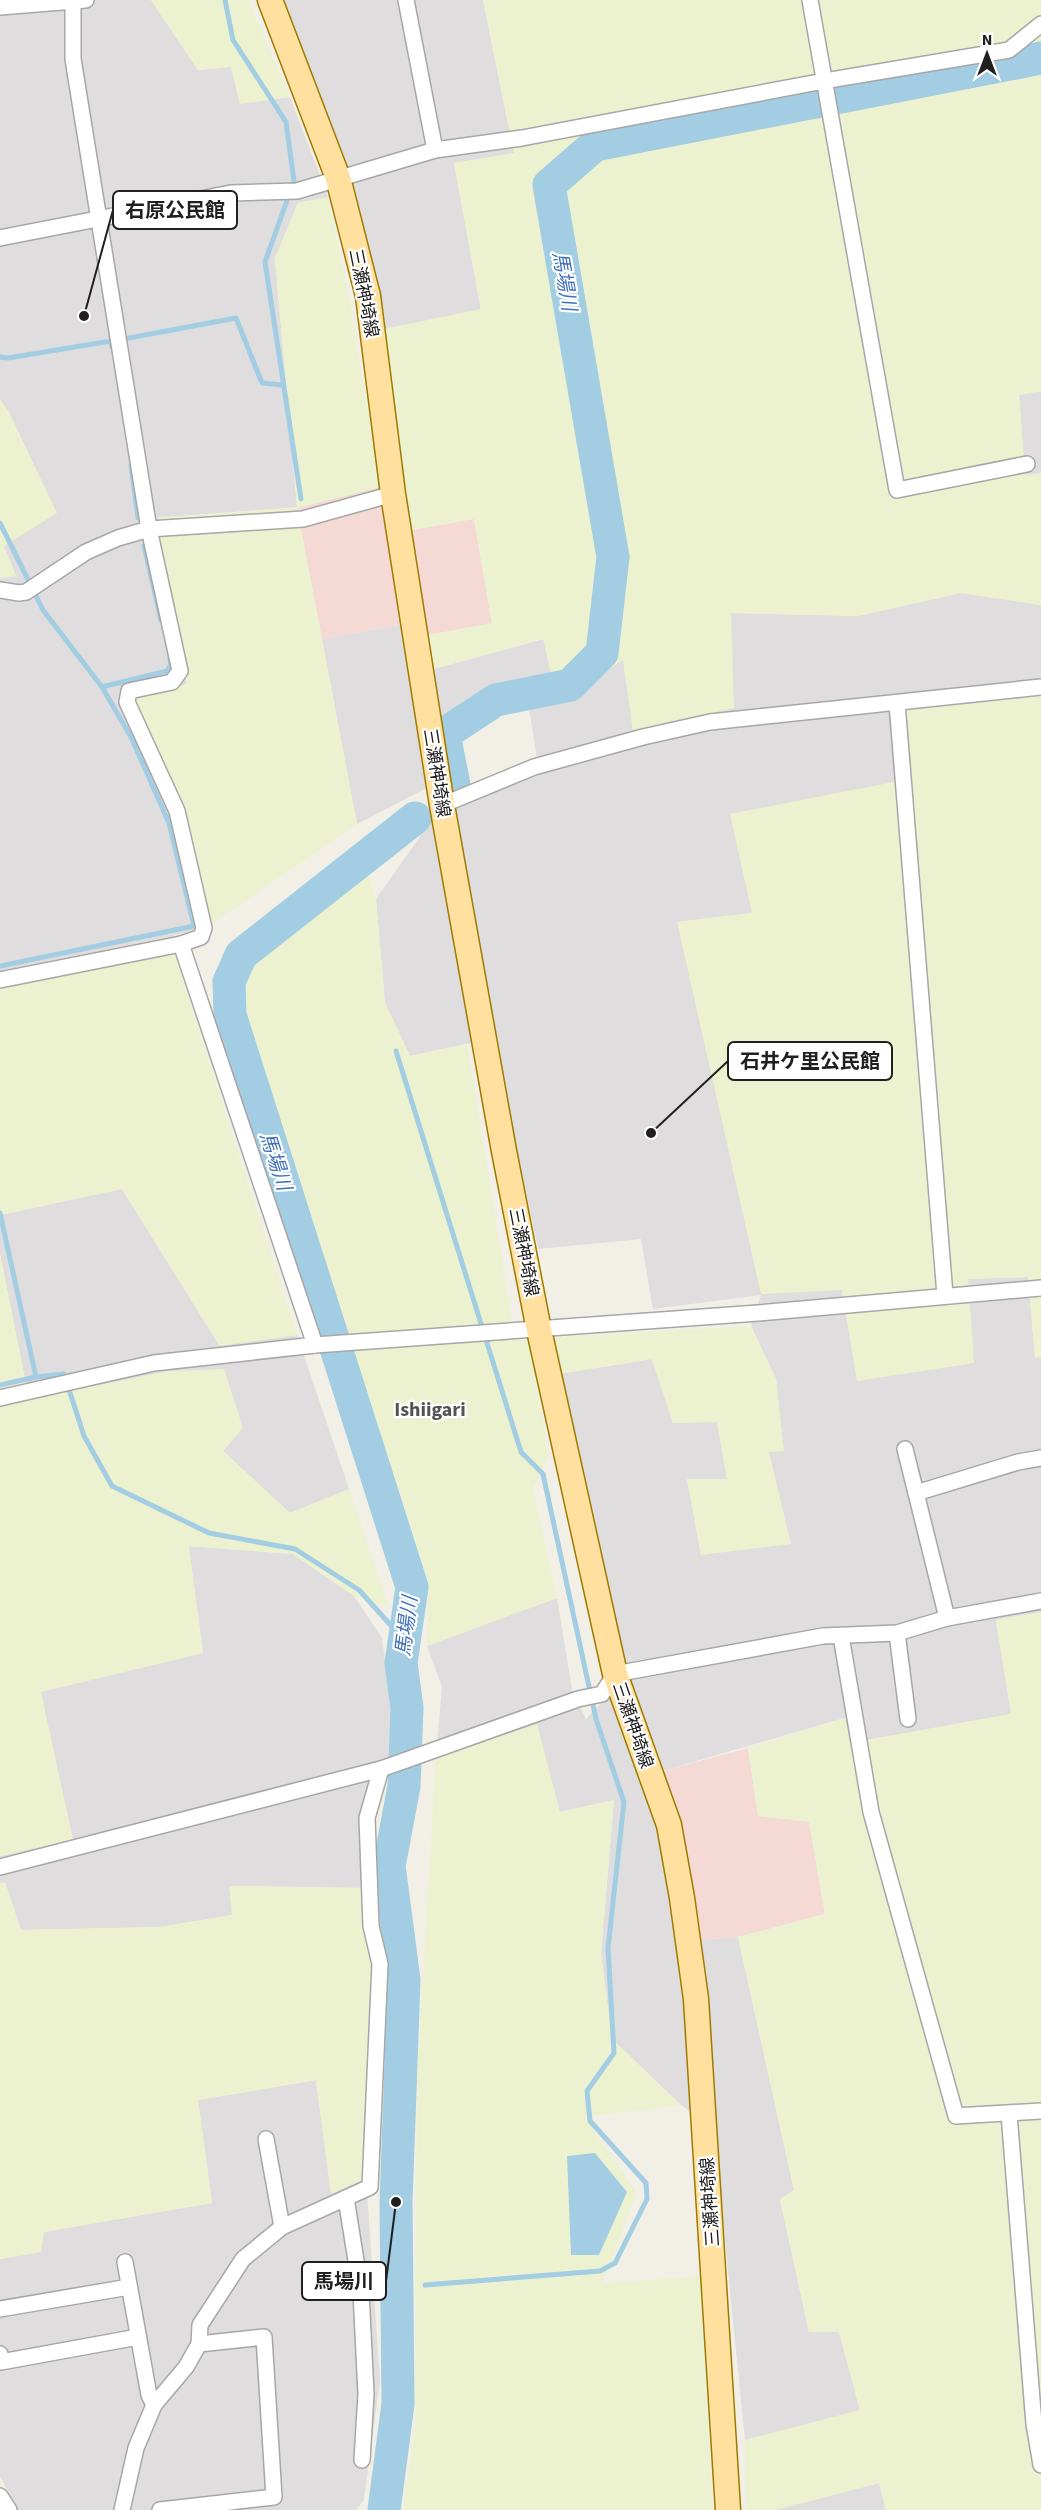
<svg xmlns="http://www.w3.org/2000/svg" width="1041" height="2510" viewBox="0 0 1041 2510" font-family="'Source Sans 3','Noto Sans JP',sans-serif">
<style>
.residential{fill:#dfdddd}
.commercial{fill:#f4d9d4}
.farmland{fill:#ecf2d0}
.water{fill:#a2cde3}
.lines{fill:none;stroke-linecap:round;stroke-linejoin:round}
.stream{stroke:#a2cde3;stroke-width:5}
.river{stroke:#a2cde3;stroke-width:33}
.minor-casing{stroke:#a7a7a7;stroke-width:18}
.primary-casing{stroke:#9d7b00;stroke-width:27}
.minor{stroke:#fff;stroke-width:15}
.primary{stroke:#ffe09e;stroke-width:24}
.labels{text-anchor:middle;stroke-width:4.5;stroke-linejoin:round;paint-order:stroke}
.street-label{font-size:18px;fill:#202020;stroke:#fff}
.water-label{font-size:20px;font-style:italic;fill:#4271bb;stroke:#fff}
.neighbourhood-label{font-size:20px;font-weight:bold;fill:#535353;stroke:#fff}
.leader{fill:none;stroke:#202020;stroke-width:2}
.callout-dot{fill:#202020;stroke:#fff;stroke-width:2}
.callout{fill:#fff;stroke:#202020;stroke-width:2}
.callout-label{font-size:20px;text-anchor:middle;font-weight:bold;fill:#202020}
</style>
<rect width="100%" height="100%" fill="#f2efe6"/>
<g class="residential">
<path d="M 0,0 L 151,0 L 198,70 L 231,67 L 240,104 L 290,97 L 328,197 L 298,203 L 275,258 L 297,508 L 154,518 L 187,684 L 134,699 L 210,925 L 169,937 L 0,971 L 0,578 L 16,576 L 4,546 L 10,414 L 0,399 Z"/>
<path d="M 283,0 L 483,0 L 514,153 L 454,163 L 481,310 L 384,329 L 347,164 Z"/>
<path d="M 1041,391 L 1041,473 L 1025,476 L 1019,395 Z"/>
<path d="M 961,593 L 1041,605 L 1041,691 L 909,779 L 752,913 L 677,922 L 842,1290 L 857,1380 L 968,1279 L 1028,1277 L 1035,1357 L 1041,1357 L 1041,1612 L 996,1620 L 1011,1714 L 850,1743 L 844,1718 L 659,1772 L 699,1940 L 738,1937 L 794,2190 L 780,2200 L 809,2332 L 839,2331 L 860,2411 L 745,2440 L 714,2130 L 681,2105 L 612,2039 L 601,1953 L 614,1800 L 559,1812 L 436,1757 L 442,1687 L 427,1646 L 557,1598 L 572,1690 L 586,1719 L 625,1678 L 558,1374 L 652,1359 L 673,1423 L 717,1421 L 727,1479 L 687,1479 L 701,1555 L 769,1451 L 783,1451 L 776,1379 L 751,1326 L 761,1295 L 653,1309 L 641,1239 L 538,1249 L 494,1038 L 410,1056 L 385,1003 L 376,899 L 431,821 L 539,771 L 528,701 L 499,705 L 440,741 L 446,778 L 357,824 L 322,639 L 426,620 L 434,669 L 544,639 L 556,696 L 578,690 L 623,659 L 633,730 L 731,613 L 858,616 Z"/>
<path d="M 122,1189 L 219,1345 L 297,1335 L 349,1489 L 290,1513 L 223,1451 L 242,1428 L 170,1371 L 29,1399 L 0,1254 L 0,1215 Z"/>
<path d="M 188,1546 L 293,1554 L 354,1596 L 382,1638 L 395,1739 L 361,1843 L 365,1888 L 230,1886 L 232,1915 L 160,1927 L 21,1930 L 5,1883 L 0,1883 L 0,1856 L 73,1840 L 40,1692 L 203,1653 Z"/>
<path d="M 316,2080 L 331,2194 L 366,2178 L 380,2381 L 364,2500 L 356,2510 L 18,2510 L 0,2476 L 0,2259 L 41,2252 L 43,2232 L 212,2203 L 198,2100 Z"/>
<path d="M 879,2483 L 886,2510 L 775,2510 Z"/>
</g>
<g class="commercial">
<path d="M 403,481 L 474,519 L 492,624 L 428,635 L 425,620 L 322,639 L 297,508 Z"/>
<path d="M 748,1748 L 758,1816 L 809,1821 L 825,1914 L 738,1937 L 699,1940 L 659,1772 Z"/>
</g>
<g class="farmland">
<path d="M 151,0 L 248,0 L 290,97 L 240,104 L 231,67 L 198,70 Z"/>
<path d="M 483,0 L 1041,0 L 1041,391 L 1019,395 L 1025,475 L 1041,473 L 1041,605 L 961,593 L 858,616 L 731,613 L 734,708 L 633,731 L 623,660 L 578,690 L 556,696 L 543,639 L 433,669 L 428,635 L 492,623 L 474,519 L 413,530 L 403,481 L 384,329 L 481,309 L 454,163 L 514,153 Z"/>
<path d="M 328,197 L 351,308 L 380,487 L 297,508 L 357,824 L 210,925 L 133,700 L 187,684 L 154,518 L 297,507 L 275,258 L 298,203 Z"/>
<path d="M 0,399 L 10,414 L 57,513 L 4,546 L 16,576 L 0,578 Z"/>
<path d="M 1041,691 L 1041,1357 L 1035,1358 L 1028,1277 L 968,1279 L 974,1363 L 857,1381 L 842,1290 L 761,1294 L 677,922 L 752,913 L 730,814 L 909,779 L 905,708 Z"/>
<path d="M 367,872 L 376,899 L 385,1003 L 410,1056 L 467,1044 L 515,1340 L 751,1326 L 776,1379 L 784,1451 L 769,1452 L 791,1544 L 701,1555 L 687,1479 L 727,1479 L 717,1422 L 673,1423 L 652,1359 L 558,1374 L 534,1374 L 549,1455 L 533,1488 L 557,1598 L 427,1646 L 428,1581 L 239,997 L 257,949 Z"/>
<path d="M 169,937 L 297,1335 L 220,1346 L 122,1189 L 0,1215 L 0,971 Z"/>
<path d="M 0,1254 L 29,1399 L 170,1371 L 224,1369 L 243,1428 L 223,1451 L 290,1513 L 349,1489 L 389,1607 L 354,1596 L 293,1554 L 189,1546 L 203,1653 L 41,1692 L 73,1840 L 0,1856 Z"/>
<path d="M 1041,1612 L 1041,2510 L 886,2510 L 879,2483 L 775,2510 L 746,2510 L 745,2440 L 860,2410 L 839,2332 L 809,2332 L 780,2199 L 794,2190 L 738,1937 L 825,1914 L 809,1822 L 758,1816 L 748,1748 L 845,1718 L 850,1743 L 1011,1714 L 996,1620 Z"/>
<path d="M 537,1724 L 560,1812 L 614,1800 L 601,1953 L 612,2039 L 681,2105 L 584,2117 L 637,2193 L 601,2284 L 700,2276 L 713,2510 L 403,2510 L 415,2429 L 417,2077 L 436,1757 Z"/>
<path d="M 5,1882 L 21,1930 L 160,1927 L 232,1915 L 229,1886 L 365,1888 L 374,1967 L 366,2178 L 331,2194 L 316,2080 L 198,2100 L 212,2203 L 44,2232 L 41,2252 L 0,2259 L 0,1883 Z"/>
</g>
<path class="water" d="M 595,2153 L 627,2192 L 599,2255 L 571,2255 L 567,2156 Z"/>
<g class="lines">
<g class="stream">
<path d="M 225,0 L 233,40 L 286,122 L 294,181 L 265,262 L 301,499"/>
<path d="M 129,338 L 236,318 L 262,383 L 282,385"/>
<path d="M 0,357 L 8,358 L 111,341 L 112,347"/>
<path d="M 131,465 L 138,518"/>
<path d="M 0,523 L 43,610 L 102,687 L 131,737 L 169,823 L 194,926 L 0,966"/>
<path d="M 144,546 L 161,620"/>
<path d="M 102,687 L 167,671 L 171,665 L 170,659"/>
<path d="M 396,1051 L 521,1452 L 543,1474 L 596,1719 L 624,1802 L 608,1948 L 614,2053 L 587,2091 L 590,2121 L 646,2183 L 647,2199 L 615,2263 L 600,2271 L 425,2285"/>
<path d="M 0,1213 L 36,1377 L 64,1374 L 84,1436 L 112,1486 L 209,1533 L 295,1549 L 359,1590 L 396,1631 L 401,1663"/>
<path d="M 0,1385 L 36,1377"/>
</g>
<g class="river">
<path d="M 454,785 L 444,734 L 496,700 L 570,685 L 602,653 L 613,557 L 549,185 L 595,145 L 1041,58"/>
<path d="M 384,2510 L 398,2404 L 396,2202 L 404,1980 L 389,1866 L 404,1786 L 407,1708 L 401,1663 L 412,1587 L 230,1015 L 229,982 L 241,955 L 415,818"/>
</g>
<g class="minor-casing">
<g id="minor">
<path d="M 406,0 L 435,150"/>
<path d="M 810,0 L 897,490 L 1027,464"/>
<path d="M 0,7 L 86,0"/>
<path d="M 0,238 L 231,193 L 297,191 L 435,150 L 522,138 L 824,81 L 1009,50 L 1041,24"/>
<path d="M 0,590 L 19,593 L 26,592 L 86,552 L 118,538 L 149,529 L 303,519 L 393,494"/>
<path d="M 897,703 L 945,1295"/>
<path d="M 442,805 L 534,767 L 643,737 L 710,722 L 1041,687"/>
<path d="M 181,944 L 315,1345"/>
<path d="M 0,980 L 181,944 L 201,937 L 204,928 L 177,811 L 127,702 L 129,691 L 172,682 L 180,671 L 149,529 L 73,59 L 73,0"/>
<path d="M 0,1398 L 154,1363 L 315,1345 L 758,1313 L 1041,1288"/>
<path d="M 905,1449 L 916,1493 L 1018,1462 L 1041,1458"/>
<path d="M 916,1493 L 947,1618"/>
<path d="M 897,1633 L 908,1719"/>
<path d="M 841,1636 L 871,1812 L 956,2116 L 1041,2111"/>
<path d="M 0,1867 L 381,1769 L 578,1699 L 602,1694 L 615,1674 L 823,1636 L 897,1633 L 947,1618 L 1041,1601"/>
<path d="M 1009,2114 L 1034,2424 L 1041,2465"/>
<path d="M 266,2139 L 282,2227"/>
<path d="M 346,2198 L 361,2292 L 366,2394 L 362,2460"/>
<path d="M 125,2262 L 149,2395 L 154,2405"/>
<path d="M 0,2309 L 129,2287"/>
<path d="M 0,2354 L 1,2362 L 138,2337"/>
<path d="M 0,2496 L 9,2510"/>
<path d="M 122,2510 L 136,2448 L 154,2405 L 186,2367 L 199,2344 L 200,2325 L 243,2259 L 282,2227 L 370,2187 L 380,1964 L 371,1926 L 367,1818 L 381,1769"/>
<path d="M 160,2510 L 274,2497 L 264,2337 L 199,2344"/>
</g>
</g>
<g class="primary-casing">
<path id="primary" d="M 270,0 L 338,178 L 368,296 L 393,494 L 442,805 L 504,1151 L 539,1330 L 615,1674 L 669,1825 L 682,1898 L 696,1999 L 728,2510"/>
</g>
<use href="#minor" class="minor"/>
<use href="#primary" class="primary"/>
</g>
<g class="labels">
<g class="street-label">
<text transform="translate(364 293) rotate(79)" y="6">三瀬神埼線</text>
<text transform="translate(437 773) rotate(81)" y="6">三瀬神埼線</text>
<text transform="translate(524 1252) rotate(79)" y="6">三瀬神埼線</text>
<text transform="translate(633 1725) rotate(71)" y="6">三瀬神埼線</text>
<text transform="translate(710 2202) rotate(-94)" y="6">三瀬神埼線</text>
</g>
<g class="water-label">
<text transform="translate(565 281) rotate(80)" y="7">馬場川</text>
<text transform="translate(276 1161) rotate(72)" y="7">馬場川</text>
<text transform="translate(406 1626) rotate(-83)" y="7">馬場川</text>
</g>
<g class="neighbourhood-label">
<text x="430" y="1416">Ishiigari</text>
</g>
</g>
<path class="leader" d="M84 316L113 210M651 1133L728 1061M396 2202L386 2281"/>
<g class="callout-dot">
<circle cx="84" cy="316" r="6"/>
<circle cx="651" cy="1133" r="6"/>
<circle cx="396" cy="2202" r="6"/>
</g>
<g class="callout">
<rect x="113" y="191" width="124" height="38" rx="6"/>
<rect x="728" y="1042" width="164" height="38" rx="6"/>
<rect x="302" y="2262" width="84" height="38" rx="6"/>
</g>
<g class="callout-label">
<text x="175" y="217">右原公民館</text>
<text x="810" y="1068">石井ケ里公民館</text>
<text x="344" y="2288">馬場川</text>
</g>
<g transform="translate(987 54)" stroke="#ffffff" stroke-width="4.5" paint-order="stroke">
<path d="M0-4.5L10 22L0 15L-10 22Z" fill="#202020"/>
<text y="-9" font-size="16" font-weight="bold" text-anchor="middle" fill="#202020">N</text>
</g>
</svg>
